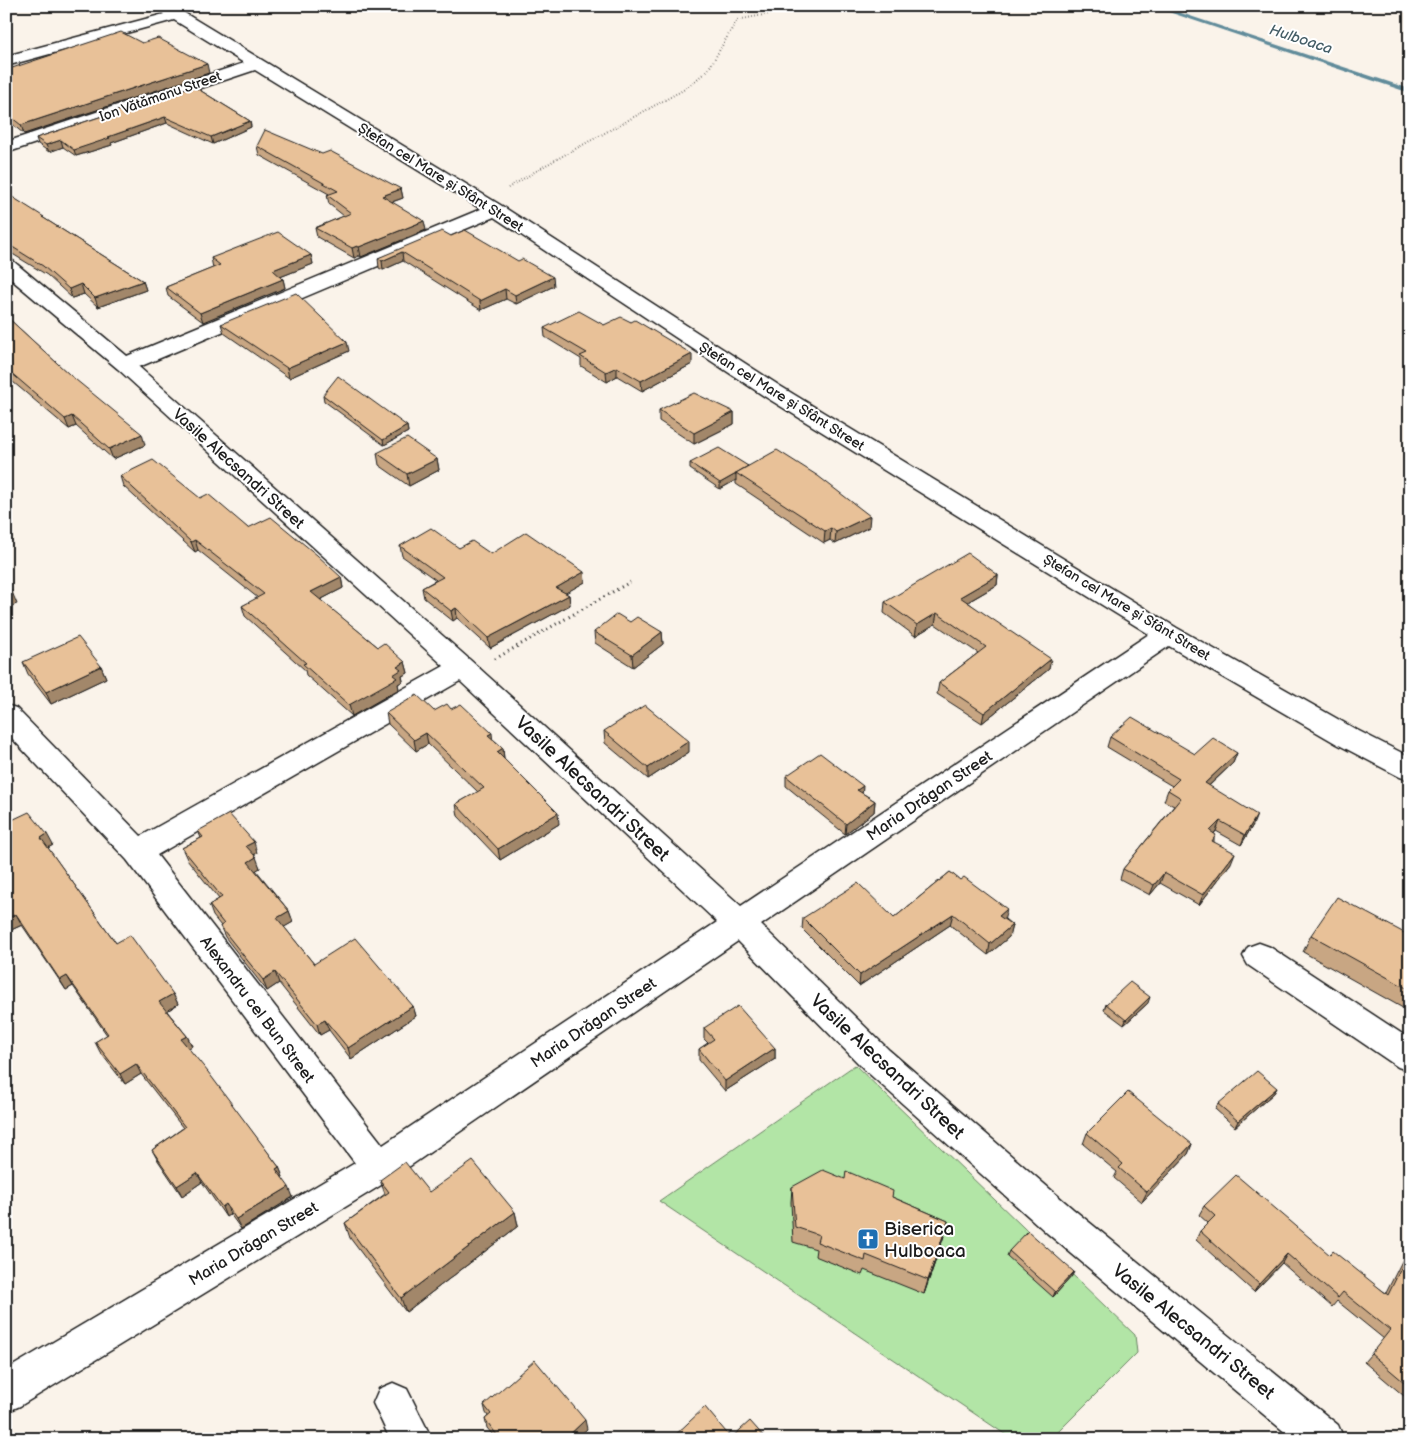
<svg xmlns="http://www.w3.org/2000/svg" width="1416" height="1445" viewBox="0 0 1416 1445" font-family="'Balsamiq Sans',sans-serif">
<style>
.green{fill:#b2e5a6;stroke:#678061}
.lines{fill:none;stroke-linecap:round;stroke-linejoin:round}
.stream{fill:#608b9a;fill-rule:evenodd}
.minor-casing{stroke:#1c1c1c;stroke-width:3}
.path-far1{stroke:#1c1c1c;stroke-width:2;stroke-dasharray:0.5 2.5;stroke-linecap:butt}
.path{stroke:#1c1c1c;stroke-width:3;stroke-dasharray:1 4;stroke-linecap:butt}
.minor{fill:#fff;fill-rule:evenodd}
.wall{fill:#c8a683;stroke:#1c1c1c}
.shaded-wall{fill:#a2876a;stroke:#1c1c1c}
.building{fill:#e8c198;stroke:#1c1c1c}
.labels{text-anchor:middle;stroke-width:4;stroke-linejoin:round;paint-order:stroke}
.far-street-label{font-size:14px;fill:#1c1c1c;stroke:#fff}
.far-water-label{font-size:15px;font-style:italic;fill:#445d66;stroke:#fff}
.street-label{font-size:16px;fill:#1c1c1c;stroke:#fff}
.near-street-label{font-size:19px;fill:#1c1c1c;stroke:#fff}
.near-poi-label{font-size:19px;fill:#1c1c1c;stroke:#fff;text-anchor:start}
</style>
<rect width="100%" height="100%" fill="#faf3ea"/>
<filter id="ink" filterUnits="userSpaceOnUse"><feTurbulence type="fractalNoise" baseFrequency=".02" numOctaves="2"/><feDisplacementMap in="SourceGraphic" scale="10" xChannelSelector="R" yChannelSelector="G"/><feConvolveMatrix kernelMatrix="1 2 1 2 8 2 1 2 1" color-interpolation-filters="sRGB"/></filter>
<g filter="url(#ink)">
<path class="green" d="M 855,1065 L 1135,1335 L 1137,1353 L 1051,1439 L 1012,1439 L 659,1201 Z"/>
<g class="lines">
<path class="stream" d="M 1151,6 L 1160,6 L 1410,89 L 1410,93 Z"/>
<g class="minor-casing">
<g id="minor">
<path d="M 155,6 L 173,6 L 502,206 L 780,386 L 1177,628 L 1357,730 L 1410,757 L 1410,780 L 1400,777 L 1337,744 L 1169,646 L 761,925 L 889,1050 L 1073,1209 L 1338,1425 L 1344,1439 L 1293,1439 L 1047,1233 L 865,1070 L 738,941 L 391,1179 L 20,1406 L 6,1412 L 6,1370 L 355,1163 L 127,860 L 6,732 L 6,705 L 16,708 L 141,836 L 444,666 L 118,369 L 6,275 L 6,259 L 13,261 L 127,356 L 481,209 L 255,70 L 6,153 L 6,142 L 244,63 L 174,20 L 6,66 L 6,56 L 164,14 ZM 494,217 L 764,396 L 1149,634 L 741,906 L 478,667 L 139,367 ZM 460,681 L 717,922 L 383,1145 L 157,855 Z"/>
<path d="M 1259,943 L 1270,947 L 1410,1039 L 1410,1071 L 1398,1067 L 1248,965 L 1243,956 L 1248,947 Z"/>
<path d="M 393,1383 L 407,1389 L 432,1439 L 390,1439 L 373,1403 L 379,1389 Z"/>
</g>
</g>
<path class="path-far1" d="M 508,188 L 546,165 L 685,89 L 708,70 L 737,20 L 811,6"/>
<path class="path" d="M 495,659 L 630,582"/>
<use href="#minor" class="minor"/>
</g>
<g class="wall">
<path d="M 142,43 L 209,73 L 24,134 L 6,119 L 6,70 Z"/>
<path d="M 193,86 L 250,121 L 251,127 L 213,144 L 167,123 L 111,143 L 112,145 L 76,156 L 63,147 L 49,152 L 38,144 L 36,138 Z"/>
<path d="M 257,146 L 401,189 L 403,198 L 392,202 L 426,230 L 361,257 L 359,256 L 354,258 L 317,237 L 315,228 L 344,216 L 329,204 L 327,195 L 329,194 L 259,155 Z"/>
<path d="M 6,193 L 45,219 L 143,281 L 146,290 L 98,307 L 84,294 L 72,298 L 47,275 L 6,250 Z"/>
<path d="M 451,236 L 554,286 L 516,304 L 506,299 L 481,310 L 403,261 L 383,270 L 379,268 L 378,258 Z"/>
<path d="M 311,255 L 313,264 L 280,277 L 283,279 L 285,288 L 203,322 L 168,296 L 166,287 L 213,268 L 211,258 Z"/>
<path d="M 6,316 L 145,445 L 113,459 L 76,426 L 69,429 L 13,382 L 6,375 Z"/>
<path d="M 631,322 L 692,364 L 642,391 L 617,376 L 607,382 L 581,366 L 581,359 L 545,337 L 544,328 L 604,325 Z"/>
<path d="M 221,324 L 349,351 L 289,378 L 224,333 Z"/>
<path d="M 323,395 L 407,426 L 408,432 L 384,445 L 324,401 Z"/>
<path d="M 659,410 L 734,412 L 734,424 L 694,444 L 659,421 Z"/>
<path d="M 377,453 L 437,459 L 439,470 L 409,486 L 379,465 Z"/>
<path d="M 690,463 L 748,466 L 869,527 L 835,544 L 830,540 L 824,543 L 736,484 L 736,480 L 720,489 L 690,469 Z"/>
<path d="M 120,476 L 200,498 L 248,528 L 341,577 L 343,588 L 320,600 L 378,647 L 405,662 L 408,673 L 402,676 L 403,681 L 398,684 L 399,689 L 352,716 L 306,675 L 305,670 L 245,616 L 242,606 L 258,598 L 198,550 L 195,552 L 123,486 Z"/>
<path d="M 400,546 L 459,548 L 491,554 L 585,582 L 565,593 L 569,595 L 570,605 L 490,648 L 457,618 L 453,621 L 424,598 L 422,588 L 436,580 L 402,556 Z"/>
<path d="M 998,575 L 997,585 L 968,602 L 1049,669 L 982,723 L 937,694 L 939,683 L 978,653 L 935,624 L 915,636 L 884,613 L 885,602 Z"/>
<path d="M 630,622 L 662,632 L 663,644 L 633,667 L 595,643 L 594,632 Z"/>
<path d="M 23,662 L 101,666 L 106,678 L 51,704 L 28,674 Z"/>
<path d="M 451,709 L 493,739 L 503,748 L 504,759 L 559,824 L 500,860 L 458,816 L 456,804 L 478,792 L 428,744 L 416,751 L 388,724 L 386,713 L 434,711 Z"/>
<path d="M 604,731 L 689,752 L 648,779 L 605,743 Z"/>
<path d="M 1110,737 L 1195,754 L 1237,753 L 1233,763 L 1209,786 L 1253,825 L 1241,845 L 1216,831 L 1214,834 L 1214,842 L 1231,863 L 1199,905 L 1160,883 L 1150,895 L 1120,879 L 1123,869 L 1174,806 L 1164,801 L 1168,790 L 1172,786 L 1107,747 Z"/>
<path d="M 786,776 L 862,793 L 875,801 L 874,812 L 845,834 L 786,786 Z"/>
<path d="M 6,816 L 10,821 L 53,845 L 48,848 L 116,943 L 173,994 L 178,1004 L 167,1011 L 187,1036 L 192,1046 L 188,1048 L 279,1167 L 283,1177 L 282,1178 L 293,1197 L 241,1229 L 230,1214 L 226,1217 L 202,1182 L 182,1196 L 157,1159 L 152,1150 L 183,1128 L 141,1074 L 125,1084 L 100,1052 L 95,1042 L 107,1035 L 73,986 L 66,990 L 22,925 L 9,931 L 6,927 Z"/>
<path d="M 198,831 L 257,853 L 254,855 L 260,868 L 256,870 L 289,911 L 293,922 L 284,927 L 314,964 L 413,1006 L 416,1016 L 351,1059 L 329,1030 L 320,1035 L 279,983 L 267,991 L 225,937 L 220,926 L 221,926 L 213,916 L 209,905 L 219,899 L 187,859 L 182,848 L 201,838 Z"/>
<path d="M 950,872 L 1012,925 L 1009,937 L 988,955 L 950,925 L 859,986 L 802,929 L 803,918 L 894,918 Z"/>
<path d="M 1311,935 L 1410,936 L 1410,1012 L 1303,952 Z"/>
<path d="M 1148,1003 L 1124,1025 L 1104,1010 L 1106,1004 Z"/>
<path d="M 704,1028 L 775,1048 L 775,1059 L 725,1091 L 699,1060 L 699,1049 L 708,1043 L 704,1039 Z"/>
<path d="M 1277,1088 L 1274,1093 L 1235,1127 L 1215,1109 L 1218,1104 Z"/>
<path d="M 1087,1133 L 1192,1144 L 1188,1154 L 1142,1202 L 1114,1178 L 1117,1172 L 1083,1144 Z"/>
<path d="M 845,1179 L 892,1197 L 948,1221 L 944,1236 L 924,1294 L 864,1270 L 862,1275 L 815,1256 L 816,1249 L 793,1242 L 791,1202 L 792,1187 Z"/>
<path d="M 380,1180 L 515,1212 L 518,1226 L 406,1312 L 350,1238 L 345,1223 L 385,1194 Z"/>
<path d="M 1204,1206 L 1330,1255 L 1386,1293 L 1404,1257 L 1410,1250 L 1410,1401 L 1364,1362 L 1384,1339 L 1337,1301 L 1332,1307 L 1282,1263 L 1254,1292 L 1196,1240 L 1200,1231 L 1208,1223 L 1199,1215 Z"/>
<path d="M 1009,1251 L 1072,1276 L 1053,1297 L 1007,1256 Z"/>
<path d="M 484,1405 L 587,1429 L 576,1439 L 496,1439 L 487,1428 L 485,1419 L 488,1416 L 486,1413 Z"/>
</g>
<g class="shaded-wall">
<path d="M 207,64 L 209,73 L 24,134 L 21,125 Z"/>
<path d="M 165,117 L 167,123 L 111,143 L 112,145 L 76,156 L 74,150 L 108,137 Z"/>
<path d="M 250,121 L 251,127 L 213,144 L 211,137 Z"/>
<path d="M 61,140 L 63,147 L 49,152 L 46,145 Z"/>
<path d="M 401,189 L 403,198 L 383,205 L 382,196 Z"/>
<path d="M 424,221 L 426,230 L 361,257 L 359,247 Z"/>
<path d="M 357,246 L 359,256 L 354,258 L 352,248 Z"/>
<path d="M 402,252 L 403,261 L 383,270 L 382,261 Z"/>
<path d="M 311,255 L 313,264 L 275,279 L 273,270 Z"/>
<path d="M 553,277 L 554,286 L 516,304 L 515,295 Z"/>
<path d="M 283,279 L 285,288 L 203,322 L 200,313 Z"/>
<path d="M 143,281 L 146,290 L 98,307 L 95,298 Z"/>
<path d="M 81,284 L 84,294 L 72,298 L 69,289 Z"/>
<path d="M 505,289 L 506,299 L 481,310 L 480,301 Z"/>
<path d="M 347,342 L 349,351 L 289,378 L 287,368 Z"/>
<path d="M 692,354 L 692,364 L 642,391 L 641,381 Z"/>
<path d="M 617,367 L 617,376 L 607,382 L 606,372 Z"/>
<path d="M 734,412 L 734,424 L 694,444 L 694,433 Z"/>
<path d="M 72,416 L 76,426 L 69,429 L 65,419 Z"/>
<path d="M 407,426 L 408,432 L 384,445 L 383,440 Z"/>
<path d="M 142,434 L 145,445 L 113,459 L 109,449 Z"/>
<path d="M 437,459 L 439,470 L 409,486 L 407,474 Z"/>
<path d="M 736,474 L 736,480 L 720,489 L 720,483 Z"/>
<path d="M 870,516 L 869,527 L 835,544 L 836,532 Z"/>
<path d="M 831,528 L 830,540 L 824,543 L 825,531 Z"/>
<path d="M 195,540 L 198,550 L 195,552 L 191,542 Z"/>
<path d="M 584,572 L 585,582 L 557,598 L 556,588 Z"/>
<path d="M 998,575 L 997,585 L 959,607 L 960,597 Z"/>
<path d="M 341,577 L 343,588 L 314,603 L 311,592 Z"/>
<path d="M 12,592 L 17,604 L 6,608 L 6,595 Z"/>
<path d="M 569,595 L 570,605 L 490,648 L 488,638 Z"/>
<path d="M 456,608 L 457,618 L 453,621 L 451,611 Z"/>
<path d="M 937,613 L 935,624 L 915,636 L 917,625 Z"/>
<path d="M 662,632 L 663,644 L 633,667 L 632,655 Z"/>
<path d="M 1051,659 L 1049,669 L 982,723 L 984,713 Z"/>
<path d="M 405,662 L 408,673 L 402,676 L 403,681 L 398,684 L 399,689 L 352,716 L 349,705 L 393,675 L 397,667 Z"/>
<path d="M 101,666 L 106,678 L 51,704 L 46,692 Z"/>
<path d="M 426,733 L 428,744 L 416,751 L 414,740 Z"/>
<path d="M 492,733 L 493,744 L 488,735 Z"/>
<path d="M 689,741 L 689,752 L 648,779 L 648,768 Z"/>
<path d="M 503,748 L 504,760 L 497,752 Z"/>
<path d="M 1237,753 L 1233,763 L 1201,793 L 1205,783 Z"/>
<path d="M 863,786 L 862,796 L 857,790 Z"/>
<path d="M 875,801 L 874,812 L 845,834 L 846,824 Z"/>
<path d="M 558,813 L 559,824 L 500,860 L 498,849 Z"/>
<path d="M 1257,815 L 1253,825 L 1241,845 L 1245,835 Z"/>
<path d="M 1220,821 L 1216,831 L 1206,842 L 1210,831 Z"/>
<path d="M 47,834 L 53,845 L 46,849 L 41,838 Z"/>
<path d="M 254,842 L 257,853 L 250,857 L 246,846 Z"/>
<path d="M 1235,853 L 1231,863 L 1199,905 L 1203,895 Z"/>
<path d="M 256,857 L 260,868 L 252,873 L 248,862 Z"/>
<path d="M 1164,873 L 1160,883 L 1150,895 L 1154,885 Z"/>
<path d="M 1007,909 L 1004,921 L 999,916 Z"/>
<path d="M 289,911 L 293,922 L 281,929 L 277,918 Z"/>
<path d="M 16,914 L 22,925 L 9,931 L 6,926 L 6,919 Z"/>
<path d="M 953,914 L 950,925 L 859,986 L 860,975 Z"/>
<path d="M 1012,925 L 1009,937 L 988,955 L 990,944 Z"/>
<path d="M 275,972 L 279,983 L 267,991 L 263,980 Z"/>
<path d="M 67,976 L 73,986 L 66,990 L 60,980 Z"/>
<path d="M 173,994 L 178,1004 L 164,1013 L 159,1002 Z"/>
<path d="M 1150,997 L 1148,1003 L 1124,1025 L 1126,1020 Z"/>
<path d="M 413,1006 L 416,1016 L 351,1059 L 348,1048 Z"/>
<path d="M 325,1020 L 329,1030 L 320,1035 L 317,1024 Z"/>
<path d="M 187,1036 L 192,1046 L 186,1050 L 181,1039 Z"/>
<path d="M 775,1048 L 775,1059 L 725,1091 L 725,1081 Z"/>
<path d="M 136,1064 L 141,1074 L 125,1084 L 120,1074 Z"/>
<path d="M 1277,1088 L 1274,1093 L 1235,1127 L 1238,1121 Z"/>
<path d="M 1192,1144 L 1188,1154 L 1142,1202 L 1147,1192 Z"/>
<path d="M 279,1167 L 283,1177 L 280,1179 L 276,1169 Z"/>
<path d="M 197,1173 L 202,1182 L 182,1196 L 177,1186 Z"/>
<path d="M 289,1187 L 293,1197 L 241,1229 L 236,1219 Z"/>
<path d="M 226,1204 L 230,1214 L 226,1217 L 222,1207 Z"/>
<path d="M 515,1212 L 518,1226 L 406,1312 L 401,1298 Z"/>
<path d="M 948,1221 L 944,1236 L 924,1294 L 928,1280 Z"/>
<path d="M 1287,1254 L 1282,1263 L 1254,1292 L 1259,1284 Z"/>
<path d="M 1074,1272 L 1072,1276 L 1053,1297 L 1055,1292 Z"/>
<path d="M 585,1420 L 587,1429 L 576,1439 L 565,1439 Z"/>
</g>
<g class="building">
<path d="M 121,32 L 142,43 L 158,38 L 207,64 L 21,125 L 6,113 L 6,70 Z"/>
<path d="M 193,86 L 250,121 L 211,137 L 165,117 L 108,137 L 110,138 L 74,150 L 61,140 L 46,145 L 36,138 Z"/>
<path d="M 265,130 L 322,154 L 330,151 L 401,189 L 382,196 L 424,221 L 359,247 L 357,246 L 352,248 L 315,228 L 351,213 L 327,195 L 338,191 L 257,146 Z"/>
<path d="M 6,193 L 44,217 L 42,217 L 143,281 L 95,298 L 81,284 L 69,289 L 43,266 L 6,243 Z"/>
<path d="M 465,230 L 518,261 L 522,259 L 553,277 L 515,295 L 505,289 L 480,301 L 402,252 L 382,261 L 378,258 L 442,231 L 451,236 Z"/>
<path d="M 278,232 L 311,255 L 273,270 L 283,279 L 200,313 L 166,287 L 220,265 L 211,258 Z"/>
<path d="M 296,293 L 347,342 L 287,368 L 221,324 Z"/>
<path d="M 579,311 L 604,325 L 621,317 L 631,322 L 635,320 L 692,354 L 641,381 L 617,367 L 606,372 L 580,356 L 587,353 L 544,328 Z"/>
<path d="M 6,316 L 70,375 L 142,434 L 109,449 L 72,416 L 65,419 L 9,371 L 6,369 Z"/>
<path d="M 338,376 L 407,426 L 383,440 L 323,395 Z"/>
<path d="M 694,393 L 734,412 L 694,433 L 659,410 Z"/>
<path d="M 407,438 L 437,459 L 407,474 L 377,453 Z"/>
<path d="M 719,448 L 748,466 L 736,473 L 736,474 L 720,483 L 690,463 Z"/>
<path d="M 777,450 L 818,476 L 870,516 L 836,532 L 831,528 L 825,531 L 736,473 Z"/>
<path d="M 153,460 L 200,498 L 208,494 L 248,528 L 271,517 L 317,555 L 341,577 L 311,592 L 378,647 L 384,643 L 405,662 L 397,667 L 401,670 L 393,675 L 397,678 L 349,705 L 303,664 L 306,663 L 242,606 L 264,594 L 195,540 L 191,542 L 120,476 Z"/>
<path d="M 431,528 L 459,548 L 472,541 L 491,554 L 526,532 L 584,572 L 556,588 L 569,595 L 488,638 L 456,608 L 451,611 L 422,588 L 443,577 L 400,546 Z"/>
<path d="M 968,553 L 998,575 L 960,597 L 1051,659 L 984,713 L 939,683 L 986,647 L 937,613 L 917,625 L 885,602 Z"/>
<path d="M 6,583 L 12,592 L 6,595 Z"/>
<path d="M 617,614 L 630,622 L 637,617 L 662,632 L 632,655 L 594,632 Z"/>
<path d="M 78,637 L 101,666 L 46,692 L 23,662 Z"/>
<path d="M 417,695 L 434,711 L 447,704 L 451,709 L 461,704 L 492,733 L 488,735 L 503,748 L 497,752 L 558,813 L 498,849 L 456,804 L 484,788 L 426,733 L 414,740 L 386,713 Z"/>
<path d="M 645,705 L 689,741 L 648,768 L 604,731 Z"/>
<path d="M 1132,717 L 1195,754 L 1213,738 L 1237,753 L 1205,783 L 1257,815 L 1245,835 L 1220,821 L 1210,831 L 1216,835 L 1212,841 L 1235,853 L 1203,895 L 1164,873 L 1154,885 L 1123,869 L 1181,798 L 1168,790 L 1179,779 L 1110,737 Z"/>
<path d="M 820,753 L 863,786 L 857,790 L 875,801 L 846,824 L 786,776 Z"/>
<path d="M 29,812 L 47,834 L 41,838 L 116,943 L 130,935 L 173,994 L 159,1002 L 187,1036 L 181,1039 L 208,1072 L 279,1167 L 276,1169 L 289,1187 L 236,1219 L 226,1204 L 222,1207 L 197,1173 L 177,1186 L 152,1150 L 185,1127 L 136,1064 L 120,1074 L 95,1042 L 108,1034 L 67,976 L 60,980 L 16,914 L 6,919 L 6,816 L 10,821 Z"/>
<path d="M 229,814 L 254,842 L 246,846 L 256,857 L 248,862 L 289,911 L 277,918 L 314,964 L 355,938 L 413,1006 L 348,1048 L 325,1020 L 317,1024 L 275,972 L 263,980 L 220,926 L 224,924 L 209,905 L 222,897 L 182,848 L 203,837 L 198,831 Z"/>
<path d="M 950,872 L 960,880 L 964,877 L 1007,909 L 999,916 L 1012,925 L 990,944 L 953,914 L 860,975 L 803,918 L 858,883 L 894,918 Z"/>
<path d="M 1337,897 L 1410,936 L 1410,990 L 1311,935 Z"/>
<path d="M 1130,982 L 1150,997 L 1126,1020 L 1106,1004 Z"/>
<path d="M 738,1006 L 775,1048 L 725,1081 L 699,1049 L 714,1039 L 704,1028 Z"/>
<path d="M 1257,1071 L 1277,1088 L 1238,1121 L 1218,1104 Z"/>
<path d="M 1128,1092 L 1192,1144 L 1147,1192 L 1119,1168 L 1123,1164 L 1087,1133 Z"/>
<path d="M 473,1161 L 515,1212 L 401,1298 L 345,1223 L 389,1192 L 380,1180 L 405,1162 L 429,1192 Z"/>
<path d="M 823,1170 L 845,1179 L 846,1171 L 893,1191 L 892,1197 L 948,1221 L 928,1280 L 866,1255 L 865,1261 L 817,1242 L 819,1235 L 795,1227 L 792,1187 Z"/>
<path d="M 1236,1175 L 1330,1255 L 1333,1251 L 1388,1295 L 1410,1250 L 1410,1387 L 1371,1354 L 1390,1330 L 1343,1292 L 1338,1298 L 1287,1254 L 1259,1284 L 1200,1231 L 1215,1216 L 1204,1206 Z"/>
<path d="M 1028,1231 L 1074,1272 L 1055,1292 L 1009,1251 Z"/>
<path d="M 535,1360 L 585,1420 L 565,1439 L 500,1439 L 485,1419 L 491,1414 L 484,1405 Z"/>
<path d="M 705,1407 L 731,1438 L 750,1421 L 766,1439 L 671,1439 Z"/>
</g>
</g>
<defs>
<g id="church-square" transform="scale(1.125)"><rect x="-9" y="-9" width="18" height="18" rx="4" fill="#1f6fb2" stroke="#fff"/><path d="M-1.2-6h2.4v3.5h3.3v2.4h-3.3V6h-2.4V-.1h-3.3v-2.4h3.3Z" fill="#fff"/></g>
</defs>
<g fill-rule="evenodd">
<use href="#church-square" x="868" y="1239"/>
</g>
<g class="labels">
<g class="far-street-label">
<text transform="translate(160 96) rotate(-19)" y="5">Ion Vătămanu Street</text>
<text transform="translate(441 177) rotate(32)" y="5">Ștefan cel Mare și Sfânt Street</text>
<text transform="translate(782 396) rotate(32)" y="5">Ștefan cel Mare și Sfânt Street</text>
<text transform="translate(1127 607) rotate(31)" y="5">Ștefan cel Mare și Sfânt Street</text>
</g>
<g class="far-water-label">
<text transform="translate(1301 39) rotate(18)" y="5">Hulboaca</text>
</g>
<g class="street-label">
<text transform="translate(239 468) rotate(42)" y="6">Vasile Alecsandri Street</text>
<text transform="translate(929 795) rotate(-34)" y="6">Maria Drăgan Street</text>
<text transform="translate(258 1009) rotate(53)" y="6">Alexandru cel Bun Street</text>
<text transform="translate(593 1022) rotate(-34)" y="6">Maria Drăgan Street</text>
<text transform="translate(253 1243) rotate(-31)" y="6">Maria Drăgan Street</text>
</g>
<g class="near-street-label">
<text transform="translate(593 788) rotate(43)" y="7">Vasile Alecsandri Street</text>
<text transform="translate(888 1066) rotate(43)" y="7">Vasile Alecsandri Street</text>
<text transform="translate(1194 1331) rotate(39)" y="7">Vasile Alecsandri Street</text>
</g>
<g class="near-poi-label">
<text x="884" y="1235">Biserica<tspan x="884" dy="22">Hulboaca</tspan></text>
</g>
</g>
<rect width="1416" height="1445" fill="none" stroke="#fff" stroke-width="25"/>
<rect x="12" y="12" width="1391" height="1420" fill="none" stroke="#1c1c1c" stroke-width="2" filter="url(#ink)"/>
</svg>
